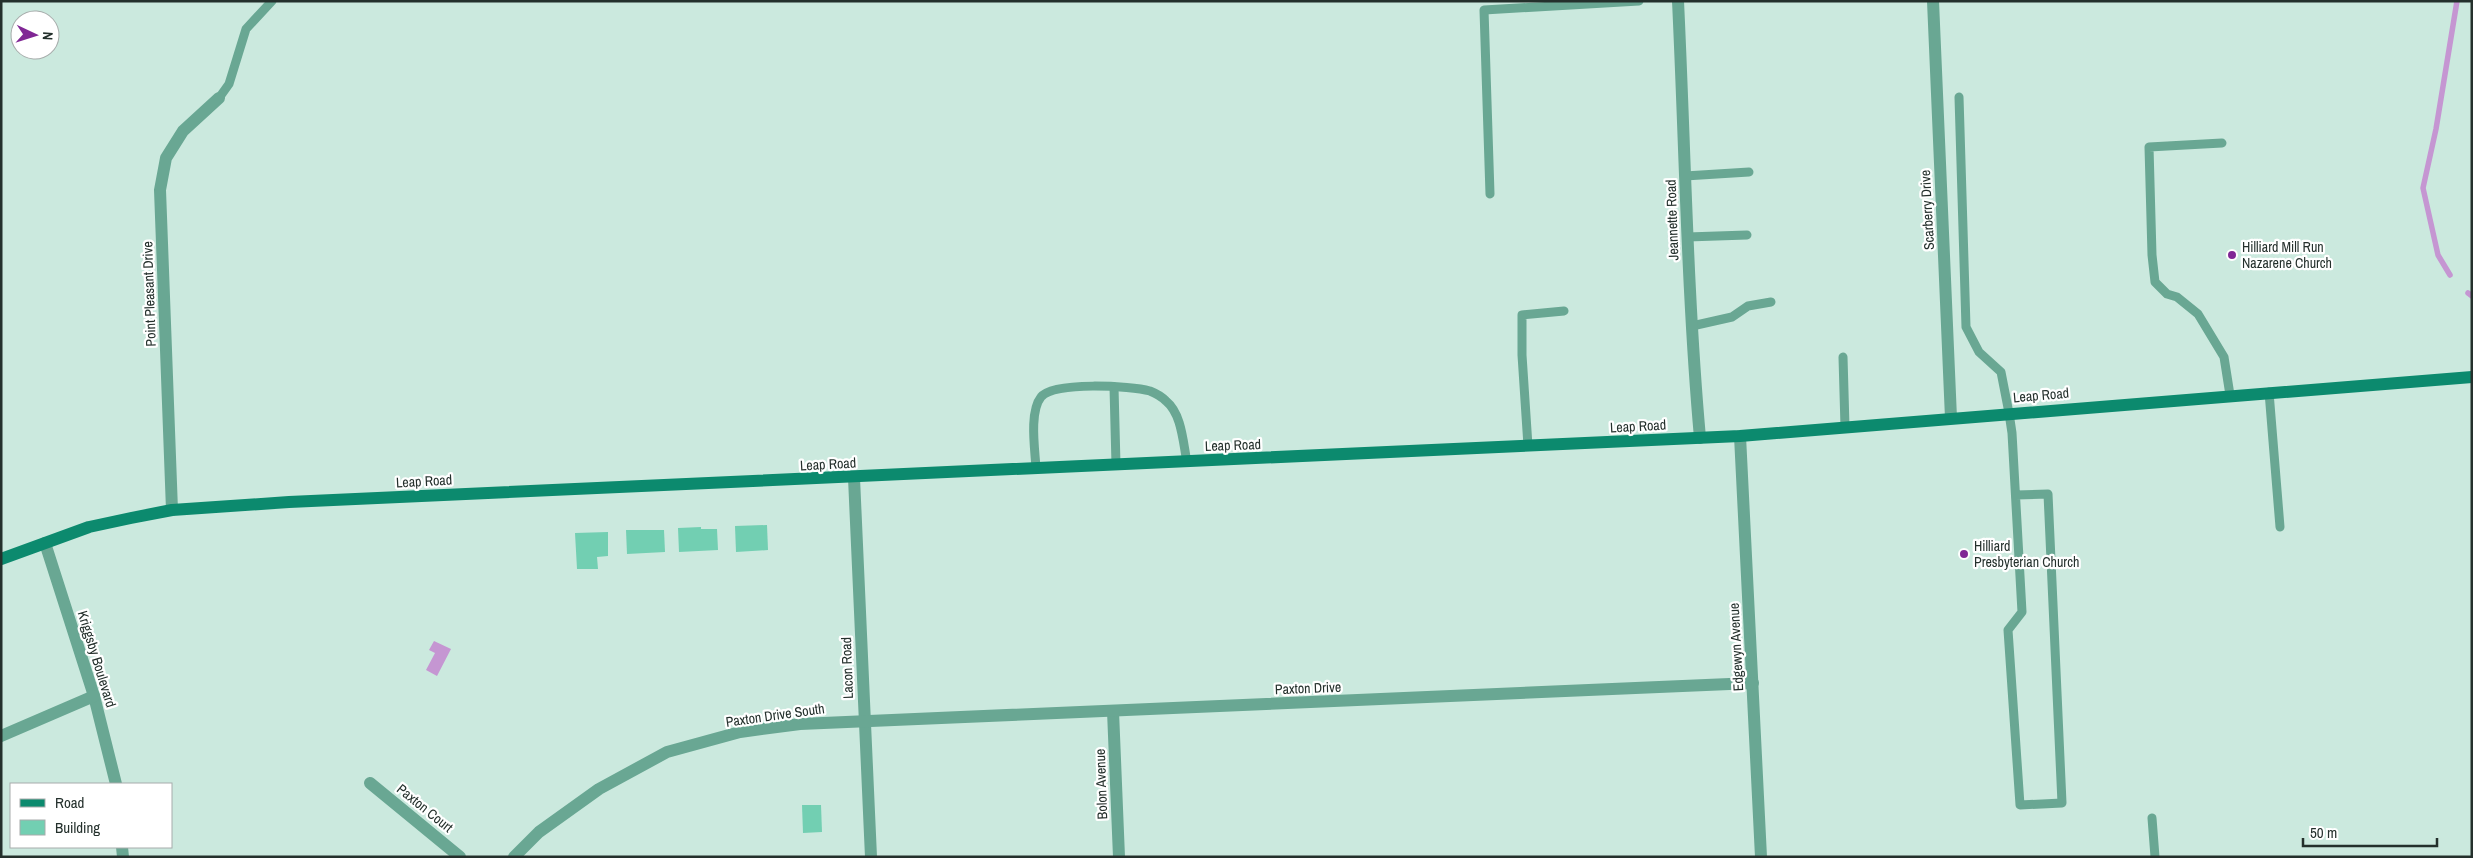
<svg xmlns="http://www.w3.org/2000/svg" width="2473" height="858" viewBox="0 0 2473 858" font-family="'Archivo Narrow',sans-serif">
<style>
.water{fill:#c596d2}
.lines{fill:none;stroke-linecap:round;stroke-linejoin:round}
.stream{stroke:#c596d2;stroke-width:5.5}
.building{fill:#72cfb2}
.lane{stroke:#69a793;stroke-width:9}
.street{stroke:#69a793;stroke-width:12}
.secondary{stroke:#0c8a6e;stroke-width:12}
.poi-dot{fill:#802795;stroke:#fff;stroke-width:2}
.labels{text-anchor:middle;stroke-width:4.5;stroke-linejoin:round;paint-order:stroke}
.street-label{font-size:14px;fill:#24302c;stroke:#fff}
.poi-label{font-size:14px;fill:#24302c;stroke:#fff;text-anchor:start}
</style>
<rect width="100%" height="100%" fill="#cbe9de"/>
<path class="water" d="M 434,641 L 451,649 L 437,676 L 426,670 L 435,653 L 429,650 Z"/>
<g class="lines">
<g class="stream">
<path d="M 2450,275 L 2438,255 L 2423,188 L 2436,129 L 2457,1"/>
<path d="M 2468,293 L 2472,296"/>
</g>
</g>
<g class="building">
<path d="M 767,525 L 768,550 L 736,552 L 735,526 Z"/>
<path d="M 701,527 L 701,529 L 717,529 L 718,550 L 679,552 L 678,528 Z"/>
<path d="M 626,530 L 664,530 L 665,552 L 627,554 Z"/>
<path d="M 608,532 L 608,556 L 597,557 L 598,569 L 577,569 L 575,533 Z"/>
<path d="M 802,805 L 821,805 L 822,832 L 803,833 Z"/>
</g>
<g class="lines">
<g class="lane">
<path d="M 1959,97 L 1966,327 L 1979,352 L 2001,372 L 2009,413 L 2012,433 L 2022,612 L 2008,630 L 2020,805 L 2062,803 L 2048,494 L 2016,495"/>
<path d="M 219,98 L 229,84 L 246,29 L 272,1"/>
<path d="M 2222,143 L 2149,147 L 2152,255 L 2155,282 L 2167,294 L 2177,297 L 2198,314 L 2224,357 L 2230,395"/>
<path d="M 1685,176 L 1749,172"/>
<path d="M 1490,194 L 1484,10 L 1639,1"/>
<path d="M 1687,237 L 1747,235"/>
<path d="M 1692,326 L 1732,317 L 1748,306 L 1771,302"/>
<path d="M 1843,357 L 1845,427"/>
<path d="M 1114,387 L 1116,465"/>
<path d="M 2269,392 L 2280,527"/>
<path d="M 1528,446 L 1522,355 L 1522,315 L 1564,311"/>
<path d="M 1036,468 C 1035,450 1029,412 1041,397 C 1053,381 1131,386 1150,391 C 1155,393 1162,397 1166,401 C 1182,414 1183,443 1187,462"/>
<path d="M 2152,818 L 2155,857"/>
</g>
<g class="street">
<path d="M 1678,1 C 1685,147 1687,292 1700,438"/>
<path d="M 1933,1 L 1951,418"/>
<path d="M 1740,436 L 1761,857"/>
<path d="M 854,478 L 871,857"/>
<path d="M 172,510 L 160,190 L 166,158 L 183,131 L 219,98"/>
<path d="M 45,543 L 94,696 L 116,784"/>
<path d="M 1113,711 L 1119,857"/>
<path d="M 1,736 L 94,696"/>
<path d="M 370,783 L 460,857"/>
<path d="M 122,847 L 123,857"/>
<path d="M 514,857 L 539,832 L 599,789 L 667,752 L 740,732 L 800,724 L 1753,683"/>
</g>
<path class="secondary" d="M 1,559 L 89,527 L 131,518 L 172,510 L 289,502 L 1740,436 L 2472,377"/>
</g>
<g class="poi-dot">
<circle cx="2232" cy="255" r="5"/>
<circle cx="1964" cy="554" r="5"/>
</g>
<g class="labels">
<g class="street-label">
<text transform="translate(1927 210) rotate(-93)" y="5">Scarberry Drive</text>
<text transform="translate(1672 220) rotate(-92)" y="5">Jeannette Road</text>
<text transform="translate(149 294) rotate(-92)" y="5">Point Pleasant Drive</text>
<text transform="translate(2041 395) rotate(-5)" y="5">Leap Road</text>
<text transform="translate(1638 426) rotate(-3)" y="5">Leap Road</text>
<text transform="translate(1233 445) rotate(-2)" y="5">Leap Road</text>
<text transform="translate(828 464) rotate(-3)" y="5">Leap Road</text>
<text transform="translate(424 481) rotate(-3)" y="5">Leap Road</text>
<text transform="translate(1736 647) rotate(-93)" y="5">Edgewyn Avenue</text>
<text transform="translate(97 659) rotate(73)" y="5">Kriggsby Boulevard</text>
<text transform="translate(847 668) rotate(-92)" y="5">Lacon Road</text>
<text transform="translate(1308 688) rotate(-2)" y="5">Paxton Drive</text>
<text transform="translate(775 715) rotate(-8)" y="5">Paxton Drive South</text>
<text transform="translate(1101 784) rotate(-92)" y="5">Bolon Avenue</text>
<text transform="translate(425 808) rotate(39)" y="5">Paxton Court</text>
</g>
<g class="poi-label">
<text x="2242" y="252">Hilliard Mill Run<tspan x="2242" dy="16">Nazarene Church</tspan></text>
<text x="1974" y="551">Hilliard<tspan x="1974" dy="16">Presbyterian Church</tspan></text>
</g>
</g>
<rect width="2473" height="858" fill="none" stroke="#24302c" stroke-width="5"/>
<rect x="10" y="783" width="162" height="65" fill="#ffffff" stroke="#a7acab"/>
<rect x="20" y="799" width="25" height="8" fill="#0c8a6e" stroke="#a7acab"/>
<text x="55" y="808" font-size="15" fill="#24302c">Road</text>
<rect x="20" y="820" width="25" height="15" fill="#72cfb2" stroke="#a7acab"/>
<text x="55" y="833" font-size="15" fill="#24302c">Building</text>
<g transform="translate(35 35) rotate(94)"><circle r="24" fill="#ffffff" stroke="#a7acab"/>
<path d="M0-4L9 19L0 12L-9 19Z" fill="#802795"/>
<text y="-8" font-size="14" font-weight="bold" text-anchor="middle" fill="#24302c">N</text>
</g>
<path d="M2303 838v8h134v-8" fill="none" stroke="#24302c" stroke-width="2.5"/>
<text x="2310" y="838" font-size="15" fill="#24302c" stroke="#ffffff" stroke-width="4" paint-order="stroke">50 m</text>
</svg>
